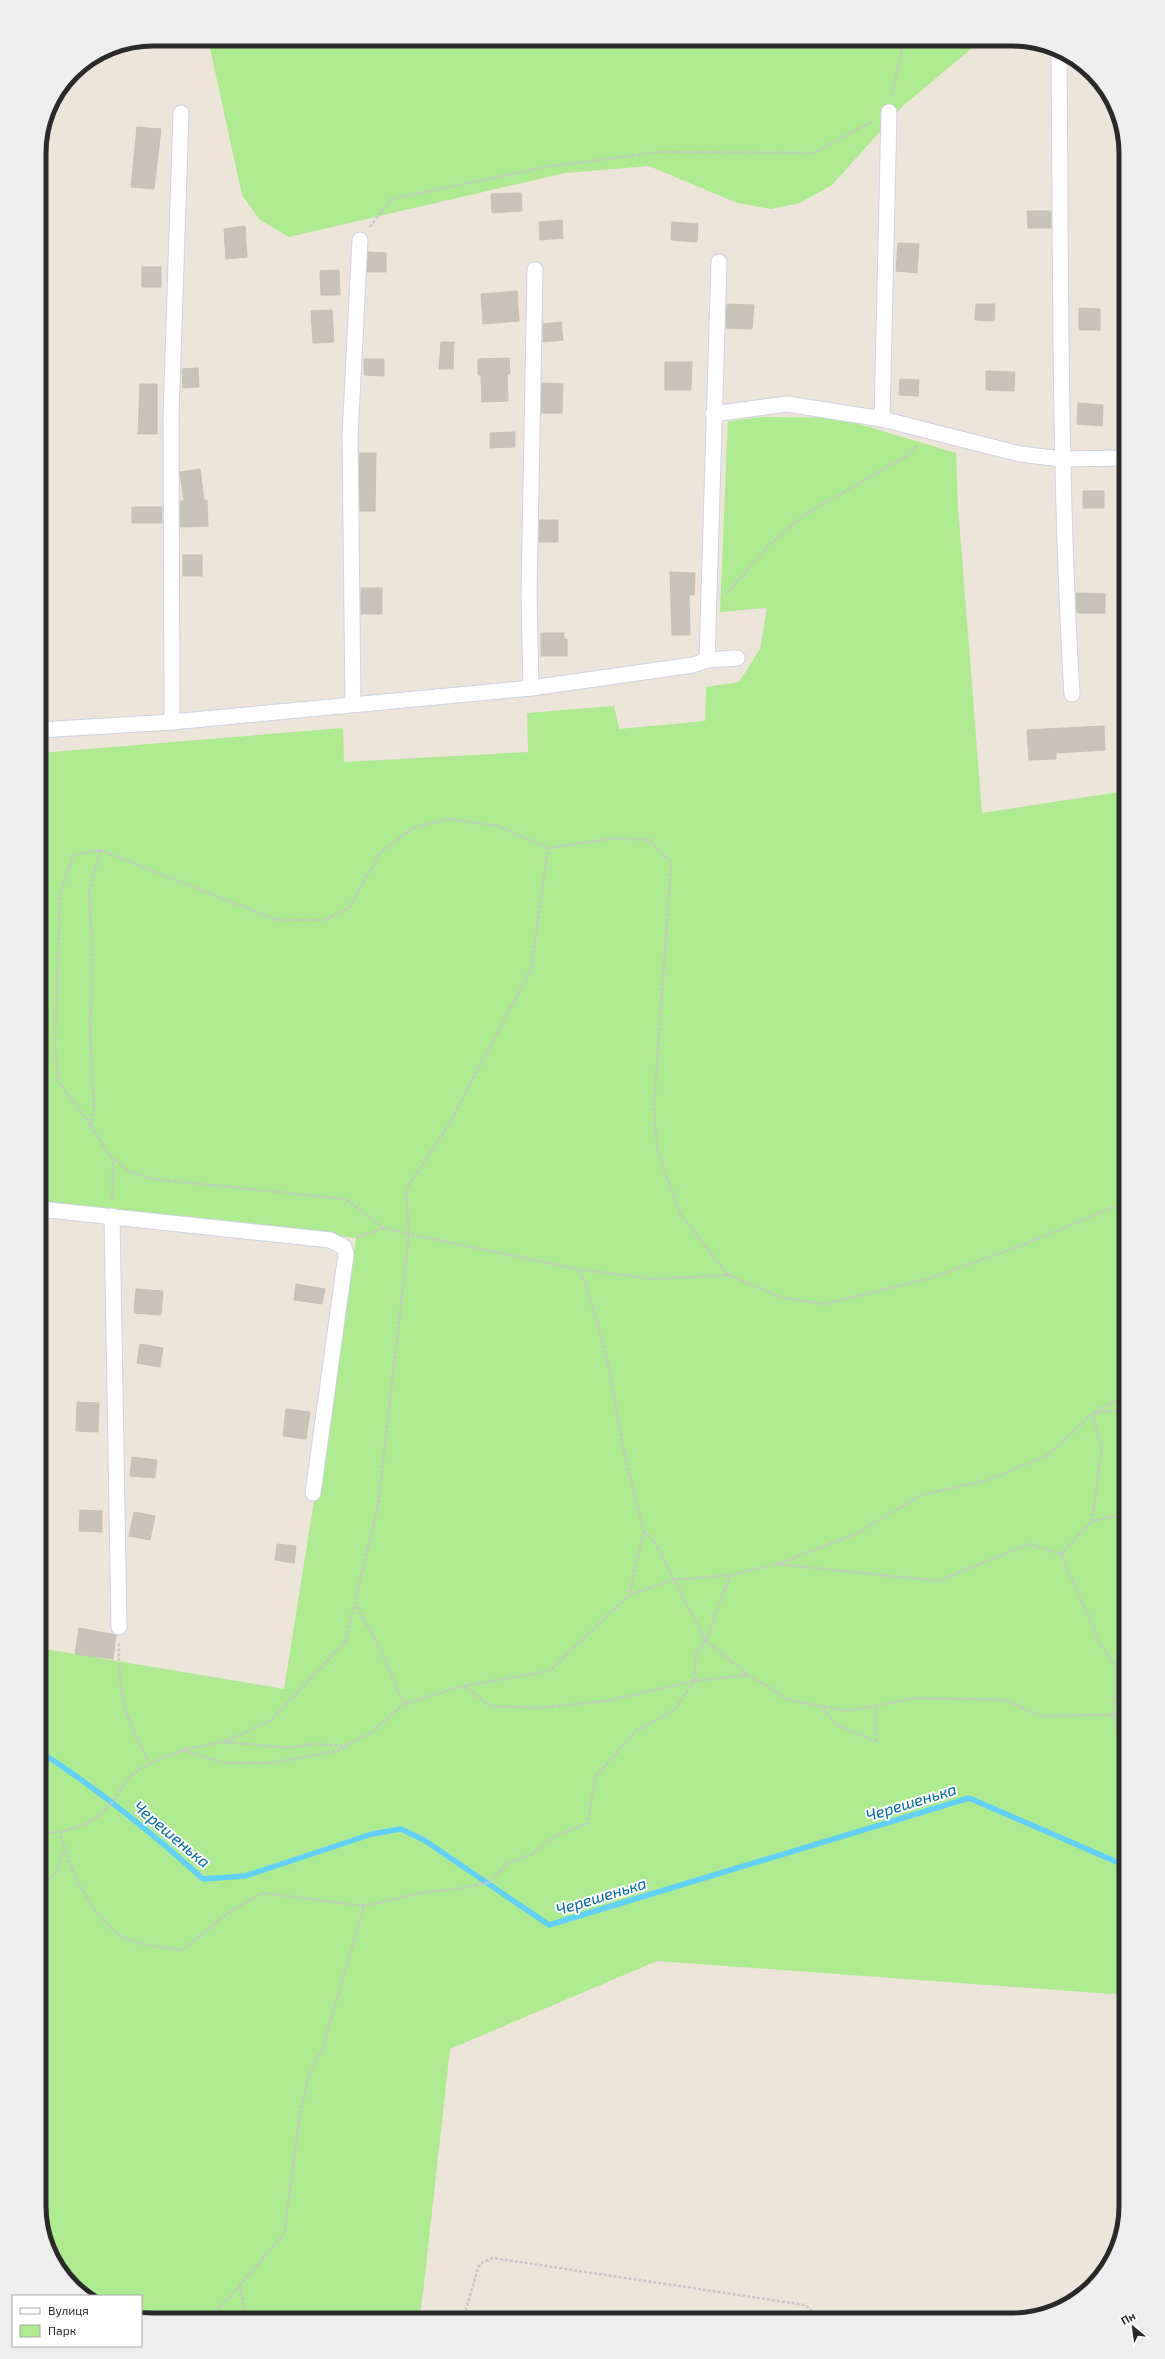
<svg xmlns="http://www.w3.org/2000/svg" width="1165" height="2359" viewBox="0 0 1165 2359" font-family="'Exo 2',sans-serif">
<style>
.green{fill:#adea90}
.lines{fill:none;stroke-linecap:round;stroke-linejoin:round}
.stream{stroke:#61d0fb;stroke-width:5.5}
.building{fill:#c8c3b9;stroke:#c9c1b3}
.street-casing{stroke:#cfd3e4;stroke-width:17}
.path{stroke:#c8c8c8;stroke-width:2.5;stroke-dasharray:3 2;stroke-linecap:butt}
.street{stroke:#fff;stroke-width:15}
.labels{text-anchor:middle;stroke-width:4;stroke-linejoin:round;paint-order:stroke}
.water-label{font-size:16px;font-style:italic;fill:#006ba7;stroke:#fff}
.rim{fill:none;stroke:#2a2a2a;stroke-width:5}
</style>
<rect width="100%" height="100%" fill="#ede5da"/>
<g class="green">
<path d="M 208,39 L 983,39 L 903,106 L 832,185 L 800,203 L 771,209 L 737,203 L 649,166 L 565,173 L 289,237 L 260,220 L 242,195 Z"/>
<path d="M 762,417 L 839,418 L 956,453 L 958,506 L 982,813 L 1126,791 L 1126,1995 L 657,1961 L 450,2049 L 420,2320 L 146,2320 L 141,2318 L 141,2296 L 84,2296 L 48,2249 L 39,2206 L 39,1648 L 284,1689 L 356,1238 L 39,1202 L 39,753 L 343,728 L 344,762 L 528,752 L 527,713 L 614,706 L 619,729 L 705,721 L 706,687 L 739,682 L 760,649 L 767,608 L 720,612 L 728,421 Z"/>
</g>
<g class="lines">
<path class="stream" d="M 39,1751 C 98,1789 151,1832 203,1879 L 245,1876 L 372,1834 L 401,1829 L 424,1840 L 549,1925 L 969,1798 L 1126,1866"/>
</g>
<g class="building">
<path d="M 137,127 L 161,129 L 154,189 L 131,187 Z"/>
<path d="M 521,193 L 522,211 L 492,213 L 491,194 Z"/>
<path d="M 1027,211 L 1051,211 L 1051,228 L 1028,228 Z"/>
<path d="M 562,220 L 563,238 L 540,240 L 539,222 Z"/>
<path d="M 672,222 L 698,224 L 697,242 L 671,240 Z"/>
<path d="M 245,226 L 247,257 L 226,259 L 224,229 Z"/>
<path d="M 898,243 L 919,244 L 917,273 L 896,271 Z"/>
<path d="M 368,252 L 386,253 L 386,272 L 367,272 Z"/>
<rect x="142" y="267" width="19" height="20"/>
<path d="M 339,270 L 340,295 L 321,295 L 320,271 Z"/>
<path d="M 517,291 L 519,321 L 483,324 L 481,294 Z"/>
<path d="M 727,304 L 754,305 L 752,329 L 726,328 Z"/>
<path d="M 976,304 L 995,304 L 994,321 L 975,320 Z"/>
<path d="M 1079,308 L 1100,309 L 1100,330 L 1079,330 Z"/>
<path d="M 332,310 L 334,342 L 313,343 L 311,311 Z"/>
<path d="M 561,322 L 563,340 L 543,342 L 543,324 Z"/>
<path d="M 441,342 L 454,342 L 453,369 L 439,369 Z"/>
<path d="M 509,358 L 510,374 L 507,374 L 508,401 L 482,402 L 481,375 L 478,375 L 478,359 Z"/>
<path d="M 364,359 L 384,359 L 384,376 L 364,375 Z"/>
<path d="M 665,362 L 692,362 L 691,390 L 665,390 Z"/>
<path d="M 198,368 L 199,387 L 183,388 L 182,369 Z"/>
<path d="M 986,371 L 1015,372 L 1014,391 L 986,390 Z"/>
<path d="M 900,379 L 919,380 L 918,396 L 899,395 Z"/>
<path d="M 542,383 L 563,384 L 562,413 L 541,413 Z"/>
<path d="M 140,384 L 157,384 L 157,434 L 138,434 Z"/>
<path d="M 1078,403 L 1103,405 L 1102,426 L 1077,424 Z"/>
<path d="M 515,432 L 515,447 L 490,448 L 490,433 Z"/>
<path d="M 359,453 L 376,453 L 375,511 L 360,511 Z"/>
<path d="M 200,469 L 204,500 L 207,500 L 208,526 L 180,527 L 180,501 L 184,501 L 180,472 Z"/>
<rect x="1083" y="491" width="21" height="17"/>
<rect x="132" y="507" width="30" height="16"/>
<rect x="539" y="520" width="19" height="22"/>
<rect x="183" y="555" width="19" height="21"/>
<path d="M 670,572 L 695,573 L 694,595 L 689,595 L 690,635 L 672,635 Z"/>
<rect x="361" y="588" width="21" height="26"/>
<path d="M 1076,593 L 1105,594 L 1105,613 L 1077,613 Z"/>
<path d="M 541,633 L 564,633 L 564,639 L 567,639 L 567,656 L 541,656 Z"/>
<path d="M 1104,726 L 1105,750 L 1056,753 L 1056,759 L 1029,760 L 1027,730 Z"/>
<path d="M 296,1284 L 325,1289 L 322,1304 L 294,1300 Z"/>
<path d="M 136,1289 L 163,1291 L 161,1315 L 134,1313 Z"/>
<path d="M 140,1344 L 163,1348 L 160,1367 L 137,1363 Z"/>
<path d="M 77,1402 L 99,1403 L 98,1432 L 76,1431 Z"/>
<path d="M 286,1409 L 310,1412 L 306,1439 L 283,1436 Z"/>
<path d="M 132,1457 L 157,1460 L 155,1478 L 130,1476 Z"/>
<path d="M 80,1510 L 102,1511 L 102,1532 L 79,1531 Z"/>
<path d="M 134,1512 L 155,1516 L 150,1540 L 129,1536 Z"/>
<path d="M 277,1544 L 296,1546 L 294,1563 L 275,1560 Z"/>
<path d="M 79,1628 L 116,1635 L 113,1659 L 75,1654 Z"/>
</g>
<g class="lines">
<g class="street-casing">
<g id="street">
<path d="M 1059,54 C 1061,268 1059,481 1072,694"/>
<path d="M 713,414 L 787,404 L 882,419 L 1020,454 L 1062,459 L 1126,458"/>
<path d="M 882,419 L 889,112"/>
<path d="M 707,660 L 719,262"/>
<path d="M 531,688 L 529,594 L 535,270"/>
<path d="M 353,704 L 350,436 L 360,240"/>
<path d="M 172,722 L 171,416 L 181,113"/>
<path d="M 39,730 L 172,722 L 531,688 L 693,665 L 707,660 L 737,658"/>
<path d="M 39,1209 L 330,1240 L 344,1247 L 346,1254 L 313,1493"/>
<path d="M 112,1216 L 119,1627"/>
</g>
</g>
<g class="path">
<path d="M 892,96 L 904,39"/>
<path d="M 370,227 L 391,199 L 546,167 L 660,152 L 814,153 L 873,121"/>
<path d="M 727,593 L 766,548 L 804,515 L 905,457 L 917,446"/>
<path d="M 91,1126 L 94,1107 L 90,1028 L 93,958 L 89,893 L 100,850"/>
<path d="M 112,1200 L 113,1159"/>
<path d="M 357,1237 L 384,1228"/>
<path d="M 728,1275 L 680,1214 L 657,1149 L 654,1108 L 671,862 L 649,840 L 617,838 L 548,848 L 498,826 L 449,819 L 413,828 L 380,853 L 349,908 L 325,920 L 277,920 L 100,850 L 73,855 L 60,894 L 55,1045 L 58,1081 L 91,1126 L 109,1155 L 128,1171 L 153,1179 L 345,1199 L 384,1228 L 409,1234 L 577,1269 L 653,1279 L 728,1275 L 783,1298 L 825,1304 L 931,1278 L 1025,1244 L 1126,1202"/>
<path d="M 1092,1521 L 1126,1514"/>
<path d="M 644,1531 L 654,1541 L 706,1641 L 748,1675 L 789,1700 L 848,1711 L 916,1698 L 1004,1700 L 1041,1716 L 1114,1715 L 1126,1706"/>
<path d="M 1061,1554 L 1092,1521 L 1102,1447 L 1092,1414 L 1126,1395"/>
<path d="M 778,1564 L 858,1533 L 921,1495 L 988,1480 L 1048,1455 L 1092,1414 L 1126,1409"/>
<path d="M 629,1595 L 673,1580 L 730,1575"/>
<path d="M 119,1643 C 118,1696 125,1718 150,1764"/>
<path d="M 464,1686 L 490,1706 L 537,1708 L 606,1701 L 694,1681 L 748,1675"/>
<path d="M 404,1704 L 382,1653 L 355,1602 L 378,1505 L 409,1234 L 406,1190 L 448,1126 L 531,969 L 548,848"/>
<path d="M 820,1706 L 837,1725 L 877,1742 L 875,1722 L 876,1706"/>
<path d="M 225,1742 L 289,1748 L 313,1744 L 345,1746"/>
<path d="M 183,1750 L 230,1740 L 271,1720 L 345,1642 L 355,1603"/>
<path d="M 60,1831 C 68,1867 87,1909 117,1933 C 130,1944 165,1948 182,1950 L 229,1912 L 263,1893 L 364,1906"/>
<path d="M 39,1833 C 65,1834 94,1824 111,1804 C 117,1797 121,1786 128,1779 C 142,1764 164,1758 182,1750 L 224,1763 L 271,1763 L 337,1751 L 372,1732 L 404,1704 L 463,1686 L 549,1671 L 629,1595 L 644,1531 L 625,1456 L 606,1354 L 586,1284 L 577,1269"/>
<path d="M 39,1886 L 55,1874 L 64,1853"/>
<path d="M 208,2320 L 240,2285"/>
<path d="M 246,2320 L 240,2285 L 284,2234 L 300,2113 L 309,2075 L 322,2050 L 364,1906 L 425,1892 L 458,1889 L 490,1882 L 508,1863 L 531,1855 L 557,1835 L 588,1823 L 595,1777 L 636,1731 L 674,1710 L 694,1681 L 696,1652 L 706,1641 L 730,1575 L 777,1564 L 938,1581 L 1029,1544 L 1061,1554 L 1101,1645 L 1116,1667 L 1114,1715 L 1126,1784"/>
<path d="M 463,2320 L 478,2268 L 481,2263 L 493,2258 L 805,2305 L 821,2320"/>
</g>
<use href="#street" class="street"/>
</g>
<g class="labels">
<g class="water-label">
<text transform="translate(911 1802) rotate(-17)" y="6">Черешенька</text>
<text transform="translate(172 1834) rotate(40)" y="6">Черешенька</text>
<text transform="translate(601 1896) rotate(-17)" y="6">Черешенька</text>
</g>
</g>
<path d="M0 0H1165V2359H0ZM153 46H1012A107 107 0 0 1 1119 153V2206A107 107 0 0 1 1012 2313H153A107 107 0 0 1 46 2206V153A107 107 0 0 1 153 46Z" fill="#eee" fill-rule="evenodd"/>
<path class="rim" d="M153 46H1012A107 107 0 0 1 1119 153V2206A107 107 0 0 1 1012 2313H153A107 107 0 0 1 46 2206V153A107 107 0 0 1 153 46Z"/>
<rect x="12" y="2295" width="130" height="52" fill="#ffffff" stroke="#aaaaaa"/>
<rect x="20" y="2308" width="20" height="6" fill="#ffffff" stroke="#aaaaaa"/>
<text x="48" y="2315" font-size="12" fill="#2a2a2a">Вулиця</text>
<rect x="20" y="2325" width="20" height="12" fill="#adea90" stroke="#aaaaaa"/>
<text x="48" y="2335" font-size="12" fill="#2a2a2a">Парк</text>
<g transform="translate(1133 2327) rotate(331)" stroke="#ffffff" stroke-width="3" paint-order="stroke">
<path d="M0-3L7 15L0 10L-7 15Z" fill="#2a2a2a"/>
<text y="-6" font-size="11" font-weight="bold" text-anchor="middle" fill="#2a2a2a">Пн</text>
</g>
</svg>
